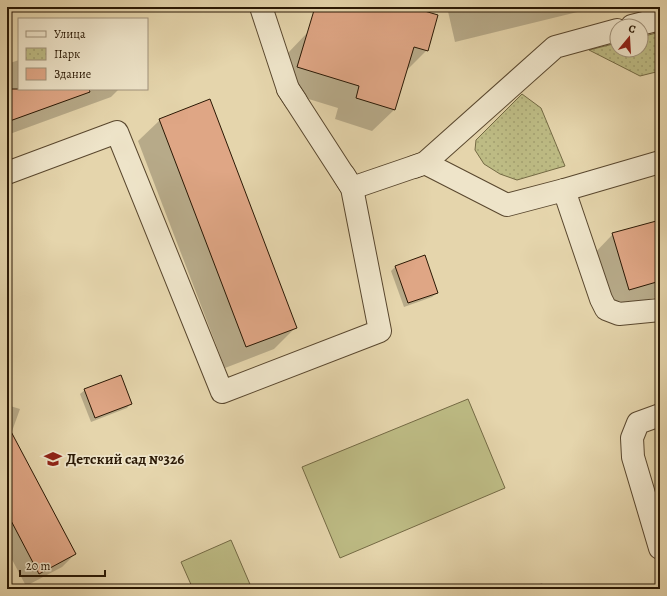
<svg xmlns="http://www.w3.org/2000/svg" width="667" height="596" viewBox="0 0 667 596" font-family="Alegreya,serif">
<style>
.grass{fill:#bdbb84;stroke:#746a44}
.park{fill:url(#park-dots);stroke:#746a44}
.shadow{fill:#0003}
.building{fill:#dfa685;stroke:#2a1804}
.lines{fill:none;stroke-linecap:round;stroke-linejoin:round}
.minor-casing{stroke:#59472e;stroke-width:24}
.minor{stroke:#eee4c9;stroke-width:22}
.labels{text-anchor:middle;stroke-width:3.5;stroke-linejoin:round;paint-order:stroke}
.poi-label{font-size:15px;font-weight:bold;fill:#2a1804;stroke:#eee4c9;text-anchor:start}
</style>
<defs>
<pattern id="park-dots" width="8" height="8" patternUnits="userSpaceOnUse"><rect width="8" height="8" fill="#bdbb84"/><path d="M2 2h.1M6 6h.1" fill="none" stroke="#a3a070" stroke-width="1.8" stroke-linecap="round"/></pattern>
</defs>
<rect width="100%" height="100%" fill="#e5d5ac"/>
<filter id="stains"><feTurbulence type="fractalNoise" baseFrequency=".005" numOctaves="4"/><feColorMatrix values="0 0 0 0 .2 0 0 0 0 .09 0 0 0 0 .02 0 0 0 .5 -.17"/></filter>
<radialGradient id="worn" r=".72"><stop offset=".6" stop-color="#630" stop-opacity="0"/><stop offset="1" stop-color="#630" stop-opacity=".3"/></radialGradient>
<g class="grass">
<path d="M 468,399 L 505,488 L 340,558 L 302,467 Z"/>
<path d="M 231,540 L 252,589 L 193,589 L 181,562 Z"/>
</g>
<g class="park">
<path d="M 660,32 L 660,71 L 640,76 L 589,50 L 617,43 L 617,50 L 641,50 L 641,37 Z"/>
<path d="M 522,94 L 541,108 L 565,166 L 517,180 L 500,174 L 484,164 L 475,150 L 476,140 Z"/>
</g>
<g class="shadow">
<path d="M 317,7 L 408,7 L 427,50 L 405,72 L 394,110 L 372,131 L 335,119 L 338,108 L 276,89 L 287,54 L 308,32 Z"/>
<path d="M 447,7 L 598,7 L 455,42 Z"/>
<path d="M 19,60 L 19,89 L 119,89 L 111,97 L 7,135 L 7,64 Z"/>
<path d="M 160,120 L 296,327 L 274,349 L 225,368 L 138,141 Z"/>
<path d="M 660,221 L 660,296 L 606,312 L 591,257 L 613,234 Z"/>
<path d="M 396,266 L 437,293 L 432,297 L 404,307 L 391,271 Z"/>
<path d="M 85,390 L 131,403 L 127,408 L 91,422 L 80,394 Z"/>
<path d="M 7,405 L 20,409 L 11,434 L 75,554 L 62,567 L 26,586 L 7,550 Z"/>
<path d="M 660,497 L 660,506 L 658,499 Z"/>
<path d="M 542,583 L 545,589 L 528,589 Z"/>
</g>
<g class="building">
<path d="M 315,7 L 411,7 L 438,15 L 428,51 L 414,47 L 395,110 L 356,98 L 359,86 L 297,67 Z"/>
<path d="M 7,89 L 89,89 L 90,92 L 7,122 Z"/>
<path d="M 210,99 L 297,328 L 246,347 L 159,119 Z"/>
<path d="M 660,220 L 660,281 L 629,290 L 612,233 Z"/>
<path d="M 425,255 L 438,293 L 408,303 L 395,266 Z"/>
<path d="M 121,375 L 132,404 L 95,418 L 84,389 Z"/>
<path d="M 7,424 L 76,554 L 39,574 L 7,513 Z"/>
</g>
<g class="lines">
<g class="minor-casing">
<g id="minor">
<path d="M 261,7 L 288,89 L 296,101"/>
<path d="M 632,26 L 660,19"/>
<path d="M 414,167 L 425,163 L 507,205 L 564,190 L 660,162"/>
<path d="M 7,173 L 117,132 L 222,392 L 380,331 L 352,188 L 288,89"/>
<path d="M 344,175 L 352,188 L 425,163 L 555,47 L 617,30"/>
<path d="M 564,190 L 601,299 L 606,309 L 619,314 L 660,310"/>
<path d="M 660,415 L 638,423 L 632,438 L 633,457 L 660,548"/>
</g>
</g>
<use href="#minor" class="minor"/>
</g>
<defs>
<g id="school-bare" transform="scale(1.38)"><path d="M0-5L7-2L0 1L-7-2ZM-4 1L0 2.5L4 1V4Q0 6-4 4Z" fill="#8f2418" stroke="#eee4c9" stroke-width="2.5" paint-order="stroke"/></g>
</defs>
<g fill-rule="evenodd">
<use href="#school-bare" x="53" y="459"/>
</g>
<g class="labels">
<g class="poi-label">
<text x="66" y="464">Детский сад №326</text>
</g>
</g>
<rect width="667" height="596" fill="none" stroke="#e5d5ac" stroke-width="24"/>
<rect x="8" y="8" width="651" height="580" fill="none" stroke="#2a1804" stroke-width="2"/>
<rect x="12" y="12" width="643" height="572" fill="none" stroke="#2a1804"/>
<rect x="18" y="18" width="130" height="72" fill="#eee4c9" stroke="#a0927a"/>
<rect x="26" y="31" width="20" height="6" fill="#eee4c9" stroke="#a0927a"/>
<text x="54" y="38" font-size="12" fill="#2a1804">Улица</text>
<rect x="26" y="48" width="20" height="12" fill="url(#park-dots)" stroke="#a0927a"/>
<text x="54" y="58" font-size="12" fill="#2a1804">Парк</text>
<rect x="26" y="68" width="20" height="12" fill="#dfa685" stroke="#a0927a"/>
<text x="54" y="78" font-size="12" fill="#2a1804">Здание</text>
<g transform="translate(629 38) rotate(18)"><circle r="19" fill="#eee4c9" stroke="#a0927a"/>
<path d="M0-3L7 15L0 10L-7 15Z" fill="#8f2418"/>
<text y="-6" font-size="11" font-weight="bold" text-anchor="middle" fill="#2a1804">С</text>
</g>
<path d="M20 570v6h85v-6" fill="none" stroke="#2a1804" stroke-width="2"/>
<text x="26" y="570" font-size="12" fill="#2a1804" stroke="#eee4c9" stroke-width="3" paint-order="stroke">20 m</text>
<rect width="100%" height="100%" filter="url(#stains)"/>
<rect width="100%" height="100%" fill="url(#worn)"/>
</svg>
